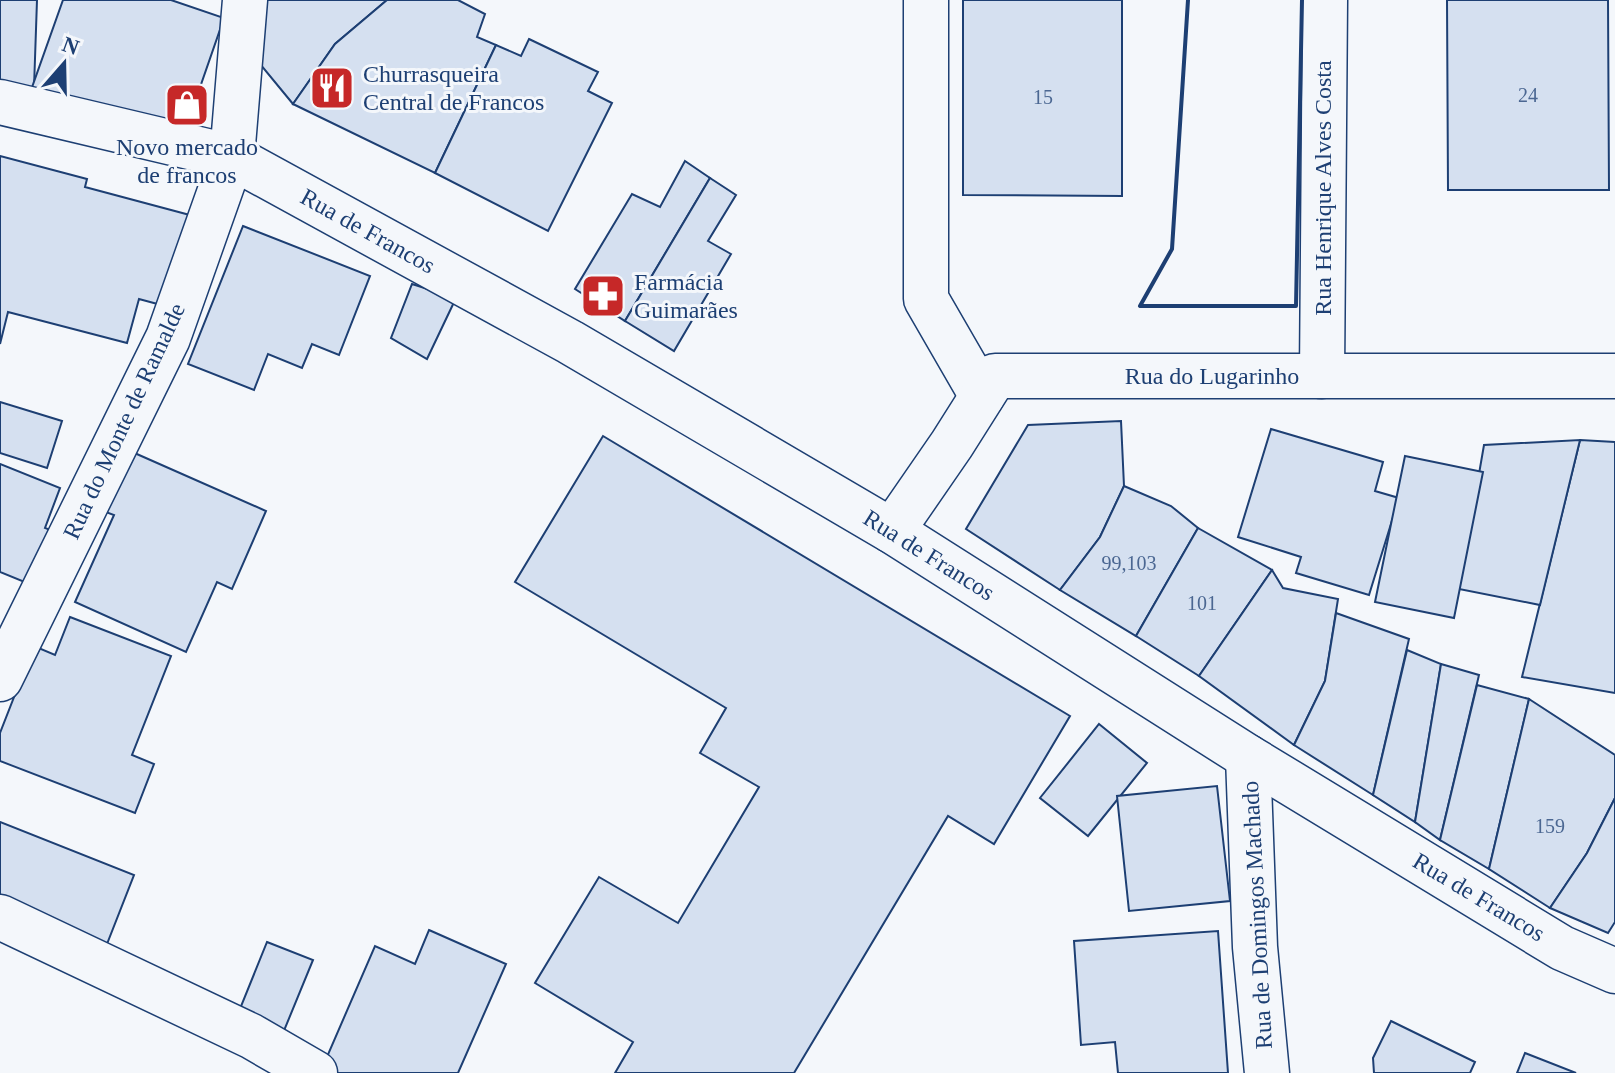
<svg xmlns="http://www.w3.org/2000/svg" width="1615" height="1073" viewBox="0 0 1615 1073" font-family="'Times New Roman',serif">
<style>
.building{fill:#d5e0f0;stroke:#1d3f73;stroke-width:2}
.lines{fill:none;stroke-linecap:round;stroke-linejoin:round}
.minor-casing{stroke:#1d3f73;stroke-width:47}
.minor{stroke:#f4f7fb;stroke-width:44}
.wall{stroke:#1d3f73;stroke-width:4}
.labels{text-anchor:middle;stroke-width:6;stroke-linejoin:round;paint-order:stroke}
.number-label{font-size:20px;fill:#4b6792}
.poi-label{font-size:24px;fill:#1d3f73;stroke:#f4f7fb;text-anchor:start}
.street-label{font-size:24px;fill:#1d3f73;stroke:#f4f7fb}
</style>
<rect width="100%" height="100%" fill="#f4f7fb"/>
<g class="building">
<path d="M 0,0 L 37,0 L 34,88 L 0,87 Z"/>
<path d="M 63,0 L 171,0 L 224,18 L 180,145 L 30,93 Z"/>
<path d="M 266,0 L 387,0 L 335,44 L 293,104 L 260,64 Z"/>
<path d="M 387,0 L 458,0 L 485,14 L 477,37 L 496,45 L 435,173 L 293,104 L 335,44 Z"/>
<path d="M 963,0 L 1122,0 L 1122,196 L 963,195 Z"/>
<path d="M 1447,0 L 1608,0 L 1609,190 L 1448,190 Z"/>
<path d="M 529,39 L 598,72 L 588,91 L 612,103 L 548,231 L 435,173 L 496,45 L 521,56 Z"/>
<path d="M 0,156 L 87,179 L 85,187 L 201,218 L 176,309 L 139,299 L 127,343 L 8,312 L 0,344 Z"/>
<path d="M 685,161 L 710,178 L 625,321 L 575,289 L 632,194 L 660,207 Z"/>
<path d="M 710,178 L 736,195 L 708,241 L 731,254 L 674,351 L 625,321 Z"/>
<path d="M 243,226 L 370,276 L 339,355 L 312,344 L 302,368 L 268,354 L 254,390 L 188,364 Z"/>
<path d="M 412,284 L 456,298 L 427,359 L 391,338 Z"/>
<path d="M 0,402 L 62,421 L 47,468 L 0,453 Z"/>
<path d="M 1121,421 L 1124,486 L 1100,537 L 1060,590 L 966,529 L 1028,425 Z"/>
<path d="M 1271,429 L 1383,462 L 1375,491 L 1399,498 L 1369,595 L 1296,573 L 1301,557 L 1238,537 Z"/>
<path d="M 603,436 L 1070,716 L 994,844 L 948,816 L 794,1073 L 615,1073 L 633,1042 L 535,983 L 599,877 L 678,923 L 759,787 L 700,753 L 726,708 L 515,582 Z"/>
<path d="M 1580,440 L 1615,442 L 1615,693 L 1522,677 Z"/>
<path d="M 1580,440 L 1540,605 L 1459,589 L 1484,445 Z"/>
<path d="M 130,451 L 266,511 L 232,589 L 217,582 L 186,652 L 75,602 L 114,515 L 103,511 Z"/>
<path d="M 1405,456 L 1483,472 L 1454,618 L 1375,602 Z"/>
<path d="M 0,464 L 60,488 L 45,528 L 66,536 L 44,590 L 0,572 Z"/>
<path d="M 1124,486 L 1171,506 L 1198,528 L 1136,636 L 1060,590 L 1100,537 Z"/>
<path d="M 1198,528 L 1272,570 L 1199,676 L 1136,636 Z"/>
<path d="M 1272,570 L 1283,588 L 1338,599 L 1325,681 L 1294,745 L 1199,676 Z"/>
<path d="M 1336,613 L 1409,639 L 1373,795 L 1294,745 L 1325,681 Z"/>
<path d="M 70,617 L 171,656 L 132,755 L 154,764 L 135,813 L 0,761 L 0,733 L 34,646 L 55,655 Z"/>
<path d="M 1407,650 L 1441,664 L 1415,822 L 1373,795 Z"/>
<path d="M 1441,664 L 1479,675 L 1440,840 L 1415,822 Z"/>
<path d="M 1477,685 L 1529,699 L 1489,869 L 1440,840 Z"/>
<path d="M 1529,699 L 1615,755 L 1615,798 L 1587,853 L 1550,908 L 1489,869 Z"/>
<path d="M 1099,724 L 1147,763 L 1088,836 L 1040,798 Z"/>
<path d="M 1217,786 L 1230,901 L 1129,911 L 1117,796 Z"/>
<path d="M 1615,798 L 1615,922 L 1608,933 L 1550,908 L 1587,853 Z"/>
<path d="M 0,822 L 134,875 L 96,972 L 0,934 Z"/>
<path d="M 429,930 L 506,964 L 458,1073 L 320,1073 L 375,946 L 415,964 Z"/>
<path d="M 1218,931 L 1228,1073 L 1118,1073 L 1115,1042 L 1081,1045 L 1074,941 Z"/>
<path d="M 267,942 L 313,960 L 274,1055 L 229,1036 Z"/>
<path d="M 1391,1021 L 1475,1062 L 1470,1073 L 1374,1073 L 1373,1058 Z"/>
<path d="M 1525,1053 L 1576,1073 L 1517,1073 Z"/>
</g>
<g class="lines">
<g class="minor-casing">
<g id="minor">
<path d="M 926,0 L 926,299 L 982,396"/>
<path d="M 0,102 L 232,157 L 570,342 L 892,531 L 1248,757 L 1562,948 L 1615,971"/>
<path d="M 1322,376 L 1325,0"/>
<path d="M 892,531 L 952,444 L 995,376 L 1615,376"/>
<path d="M 0,679 L 168,338 L 232,157 L 245,0"/>
<path d="M 1248,757 L 1255,947 L 1267,1073"/>
<path d="M 0,917 L 251,1036 L 315,1073"/>
</g>
</g>
<use href="#minor" class="minor"/>
<path class="wall" d="M 1188,0 L 1172,249 L 1140,306 L 1296,306 L 1302,0"/>
</g>
<defs>
<g id="restaurant-square" transform="scale(2.3)"><rect x="-9" y="-9" width="18" height="18" rx="4" fill="#c62828" stroke="#f4f7fb"/><path d="M-5-6h1v4h1v-4h1v4h1v-4h1v5L-1.5 .5V6h-2V.5L-5-1ZM5-6V6H3V1.5H1.5Q1.5-4 5-6Z" fill="#fff"/></g>
<g id="shop-square" transform="scale(2.3)"><rect x="-9" y="-9" width="18" height="18" rx="4" fill="#c62828" stroke="#f4f7fb"/><path d="M-5-2.5h2.3a2.7 3.5 0 0 1 5.4 0H5L5.5 6h-11ZM-1.5-2.5h3a1.5 2.3 0 0 0-3 0Z" fill="#fff"/></g>
<g id="pharmacy-square" transform="scale(2.3)"><rect x="-9" y="-9" width="18" height="18" rx="4" fill="#c62828" stroke="#f4f7fb"/><path d="M-2-6h4v4h4v4h-4v4h-4v-4h-4v-4h4Z" fill="#fff"/></g>
</defs>
<g fill-rule="evenodd">
<use href="#restaurant-square" x="332" y="88"/>
<use href="#shop-square" x="187" y="105"/>
<use href="#pharmacy-square" x="603" y="296"/>
</g>
<g class="labels">
<g class="number-label">
<text x="1528" y="102">24</text>
<text x="1043" y="104">15</text>
<text x="1129" y="570">99,103</text>
<text x="1202" y="610">101</text>
<text x="1550" y="833">159</text>
</g>
<g class="poi-label">
<text x="363" y="82">Churrasqueira<tspan x="363" dy="28">Central de Francos</tspan></text>
<text x="187" y="155" text-anchor="middle">Novo mercado<tspan x="187" dy="28">de francos</tspan></text>
<text x="634" y="290">Farmácia<tspan x="634" dy="28">Guimarães</tspan></text>
</g>
<g class="street-label">
<text transform="translate(1323 188) rotate(-90)" y="8">Rua Henrique Alves Costa</text>
<text transform="translate(368 231) rotate(29)" y="8">Rua de Francos</text>
<text x="1212" y="384">Rua do Lugarinho</text>
<text transform="translate(124 421) rotate(-65)" y="8">Rua do Monte de Ramalde</text>
<text transform="translate(929 555) rotate(32)" y="8">Rua de Francos</text>
<text transform="translate(1479 897) rotate(31)" y="8">Rua de Francos</text>
<text transform="translate(1257 915) rotate(-93)" y="8">Rua de Domingos Machado</text>
</g>
</g>
<g transform="translate(64 64) rotate(20)" stroke="#f4f7fb" stroke-width="6" paint-order="stroke">
<path d="M0-6L14 30L0 20L-14 30Z" fill="#1d3f73"/>
<text y="-12" font-size="22" font-weight="bold" text-anchor="middle" fill="#1d3f73">N</text>
</g>
</svg>
